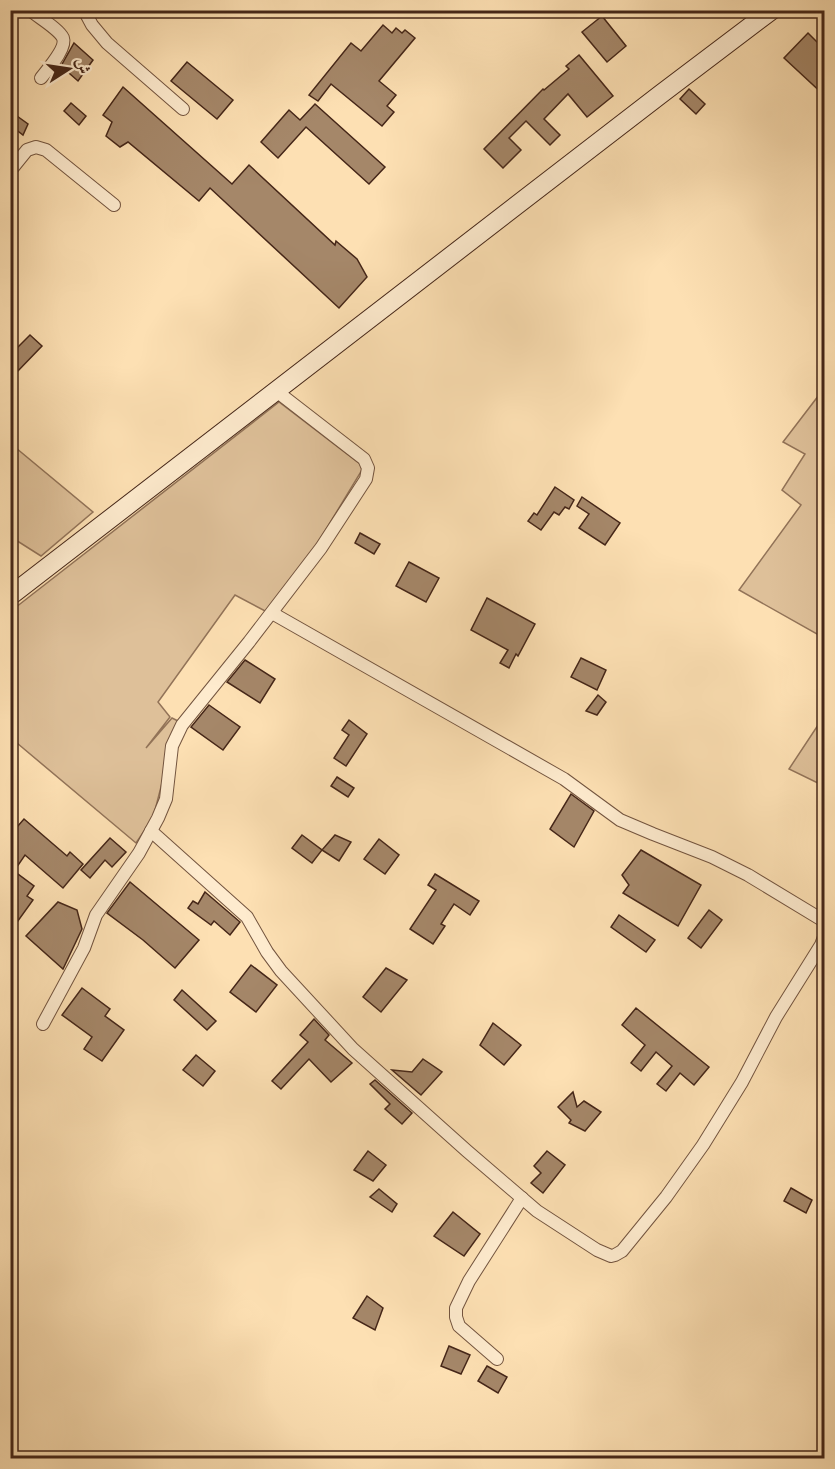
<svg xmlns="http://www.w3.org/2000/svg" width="835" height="1469" viewBox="0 0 835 1469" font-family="'IM FELL French Canon',Amiri,serif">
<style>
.green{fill:#dec099;stroke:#927358;stroke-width:1.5}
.building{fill:#a58769;stroke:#452618;stroke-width:1.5}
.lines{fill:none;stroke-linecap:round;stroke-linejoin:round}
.street-casing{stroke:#73543f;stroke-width:14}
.secondary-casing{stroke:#452618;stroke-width:20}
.street{stroke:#feebce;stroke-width:12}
.secondary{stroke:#feebce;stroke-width:18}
</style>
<rect width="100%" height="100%" fill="#fde0b3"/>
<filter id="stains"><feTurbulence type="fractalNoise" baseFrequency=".00333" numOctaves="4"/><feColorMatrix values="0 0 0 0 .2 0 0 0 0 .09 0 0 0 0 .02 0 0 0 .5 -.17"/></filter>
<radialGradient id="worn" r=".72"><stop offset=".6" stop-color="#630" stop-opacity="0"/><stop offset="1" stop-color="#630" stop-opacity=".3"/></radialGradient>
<g class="green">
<path d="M 819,395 L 824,400 L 824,638 L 739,590 L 801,505 L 782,490 L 805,454 L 783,442 Z"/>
<path d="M 279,402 L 360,464 L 362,470 L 308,559 L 267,612 L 235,595 L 158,702 L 170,717 L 146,748 L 172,718 L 178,721 L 153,818 L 136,843 L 11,738 L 11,611 Z"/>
<path d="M 10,443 L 93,512 L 41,556 L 11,537 Z"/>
<path d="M 824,716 L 824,786 L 789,769 Z"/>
</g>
<g class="building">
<path d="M 602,16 L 626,46 L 607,62 L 582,32 Z"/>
<path d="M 383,25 L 392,33 L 396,28 L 402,33 L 405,30 L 415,38 L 379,81 L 396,95 L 387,106 L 394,112 L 382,126 L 331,84 L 318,101 L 309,95 L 351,43 L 361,51 Z"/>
<path d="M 808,33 L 825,50 L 825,96 L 784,58 Z"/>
<path d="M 74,43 L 93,60 L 78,81 L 61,66 Z"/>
<path d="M 579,55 L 613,96 L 587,117 L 568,94 L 544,119 L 560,135 L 550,145 L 526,121 L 509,138 L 521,150 L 503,168 L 484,149 L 543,89 L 544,90 L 569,69 L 566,66 Z"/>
<path d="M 187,62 L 233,100 L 217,119 L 171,81 Z"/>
<path d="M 123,87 L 232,184 L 249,165 L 335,245 L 336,241 L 357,259 L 367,277 L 339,308 L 210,188 L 199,201 L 128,142 L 120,147 L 106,136 L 112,122 L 103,115 Z"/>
<path d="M 689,89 L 705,104 L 696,114 L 680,99 Z"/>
<path d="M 71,103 L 86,116 L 79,125 L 64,111 Z"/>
<path d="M 315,104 L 385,167 L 369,184 L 306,127 L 278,158 L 261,142 L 289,110 L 300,120 Z"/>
<path d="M 10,111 L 28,124 L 23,135 L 10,125 Z"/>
<path d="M 30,335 L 42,346 L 15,374 L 10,370 L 10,355 Z"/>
<path d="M 555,487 L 574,500 L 569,509 L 565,507 L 559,515 L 554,512 L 541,530 L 528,521 L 534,513 L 537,515 Z"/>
<path d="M 582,497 L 620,523 L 605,545 L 579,528 L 589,514 L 577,506 Z"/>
<path d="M 360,533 L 380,544 L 374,554 L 355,543 Z"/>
<path d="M 409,562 L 439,578 L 426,602 L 396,586 Z"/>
<path d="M 487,598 L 535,624 L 518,656 L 516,654 L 509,668 L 500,663 L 508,650 L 471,630 Z"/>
<path d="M 581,658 L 606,670 L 597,690 L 571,677 Z"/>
<path d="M 245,660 L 275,679 L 260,703 L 227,682 Z"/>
<path d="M 598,695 L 606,702 L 597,715 L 586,711 Z"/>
<path d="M 209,705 L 240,727 L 223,750 L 191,727 Z"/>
<path d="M 349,720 L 367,734 L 346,766 L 334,758 L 349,735 L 342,730 Z"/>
<path d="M 337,777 L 354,788 L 348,797 L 331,786 Z"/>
<path d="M 571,794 L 594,811 L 574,847 L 550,829 Z"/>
<path d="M 24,819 L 67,856 L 70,852 L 83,864 L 63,888 L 25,855 L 14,871 L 34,886 L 27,896 L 33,900 L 10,932 L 10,835 Z"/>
<path d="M 302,835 L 322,850 L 312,863 L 292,848 Z"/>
<path d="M 335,835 L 351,842 L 339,861 L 322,850 Z"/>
<path d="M 110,838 L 126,852 L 112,867 L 105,860 L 90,878 L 81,870 Z"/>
<path d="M 379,839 L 399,855 L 385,874 L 364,859 Z"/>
<path d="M 641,850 L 701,885 L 678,926 L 623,893 L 629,885 L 622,875 Z"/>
<path d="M 435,874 L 479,901 L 470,915 L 454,904 L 441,924 L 445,926 L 433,944 L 410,929 L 436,890 L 428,885 Z"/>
<path d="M 130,882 L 199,940 L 175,968 L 143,940 L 107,913 Z"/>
<path d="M 205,892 L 240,922 L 230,935 L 214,921 L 211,925 L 188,908 L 193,901 L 198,904 Z"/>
<path d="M 58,902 L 77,910 L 82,929 L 63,969 L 26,936 Z"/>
<path d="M 709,910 L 722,920 L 701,948 L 688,938 Z"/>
<path d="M 619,915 L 655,940 L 646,952 L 611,927 Z"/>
<path d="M 251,965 L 277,985 L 256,1012 L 230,992 Z"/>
<path d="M 386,968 L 407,980 L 381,1012 L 363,997 Z"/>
<path d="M 82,988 L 110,1009 L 105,1016 L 124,1030 L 102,1061 L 84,1049 L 92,1037 L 62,1015 Z"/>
<path d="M 182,990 L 216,1021 L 207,1030 L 174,1000 Z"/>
<path d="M 636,1008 L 709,1067 L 694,1085 L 680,1073 L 666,1091 L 657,1084 L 672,1066 L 656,1052 L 641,1071 L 631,1063 L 645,1045 L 622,1025 Z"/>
<path d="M 314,1019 L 329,1035 L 325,1040 L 352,1063 L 331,1082 L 309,1059 L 281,1089 L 272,1081 L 308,1042 L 300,1035 Z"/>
<path d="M 493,1023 L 521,1045 L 504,1065 L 480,1045 Z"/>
<path d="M 196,1055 L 215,1071 L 203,1086 L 183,1070 Z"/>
<path d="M 423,1059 L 442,1072 L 421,1095 L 392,1070 L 412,1072 Z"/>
<path d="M 375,1080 L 412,1113 L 402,1124 L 385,1109 L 390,1104 L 370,1084 Z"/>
<path d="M 573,1092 L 577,1107 L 584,1101 L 601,1112 L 585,1131 L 569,1123 L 571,1120 L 558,1107 Z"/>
<path d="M 368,1151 L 386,1165 L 373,1181 L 354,1170 Z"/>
<path d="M 547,1151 L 565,1165 L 543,1193 L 531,1183 L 541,1173 L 534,1166 Z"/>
<path d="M 791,1188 L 812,1200 L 806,1213 L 784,1201 Z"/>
<path d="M 379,1189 L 397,1204 L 392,1212 L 370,1197 Z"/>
<path d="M 453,1212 L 480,1234 L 464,1256 L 434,1236 Z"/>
<path d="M 367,1296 L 383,1308 L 375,1330 L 353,1318 Z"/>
<path d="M 449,1346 L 470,1355 L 461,1374 L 441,1366 Z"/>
<path d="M 487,1366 L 507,1377 L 498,1393 L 478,1381 Z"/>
</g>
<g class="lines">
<g class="street-casing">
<g id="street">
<path d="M 30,10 C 38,17 59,29 63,38 C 67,48 47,70 41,78"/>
<path d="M 84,10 L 92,25 L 107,43 L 183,109"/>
<path d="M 10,171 L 27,150 L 36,147 L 46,150 L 114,205"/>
<path d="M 272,613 L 564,779 L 620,820 L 653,834 L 712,857 L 748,875 L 824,921"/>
<path d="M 151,831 L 247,917 L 267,952 L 281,971 L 353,1049 L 467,1151 L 537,1211 L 597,1250 L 611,1256 L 615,1255 L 622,1251 L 666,1197 L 703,1145 L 742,1082 L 776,1017 L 821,945 L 824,937"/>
<path d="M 43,1024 L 84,948 L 96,915 L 139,853 L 158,818 L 166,799 L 172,746 L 182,725 L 249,642 L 321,548 L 366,479 L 368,468 L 364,459 L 275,390"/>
<path d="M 497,1359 L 459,1326 L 456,1317 L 456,1308 L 469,1281 L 522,1198"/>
</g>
</g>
<g class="secondary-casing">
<path id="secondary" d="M 10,596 L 661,94 L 772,10"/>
</g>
<use href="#street" class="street"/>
<use href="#secondary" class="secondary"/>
</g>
<rect width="835" height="1469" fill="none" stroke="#fde0b3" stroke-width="36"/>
<rect x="12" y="12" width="811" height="1445" fill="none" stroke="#452618" stroke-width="3"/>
<rect x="18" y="18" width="799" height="1433" fill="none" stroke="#452618" stroke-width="1.5"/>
<g transform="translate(69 69) rotate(78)" stroke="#feebce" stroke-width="4.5" paint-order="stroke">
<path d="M0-4.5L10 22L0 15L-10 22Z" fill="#452618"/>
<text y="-9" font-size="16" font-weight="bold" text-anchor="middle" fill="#452618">ش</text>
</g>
<rect width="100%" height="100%" filter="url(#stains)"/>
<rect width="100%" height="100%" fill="url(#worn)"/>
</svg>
